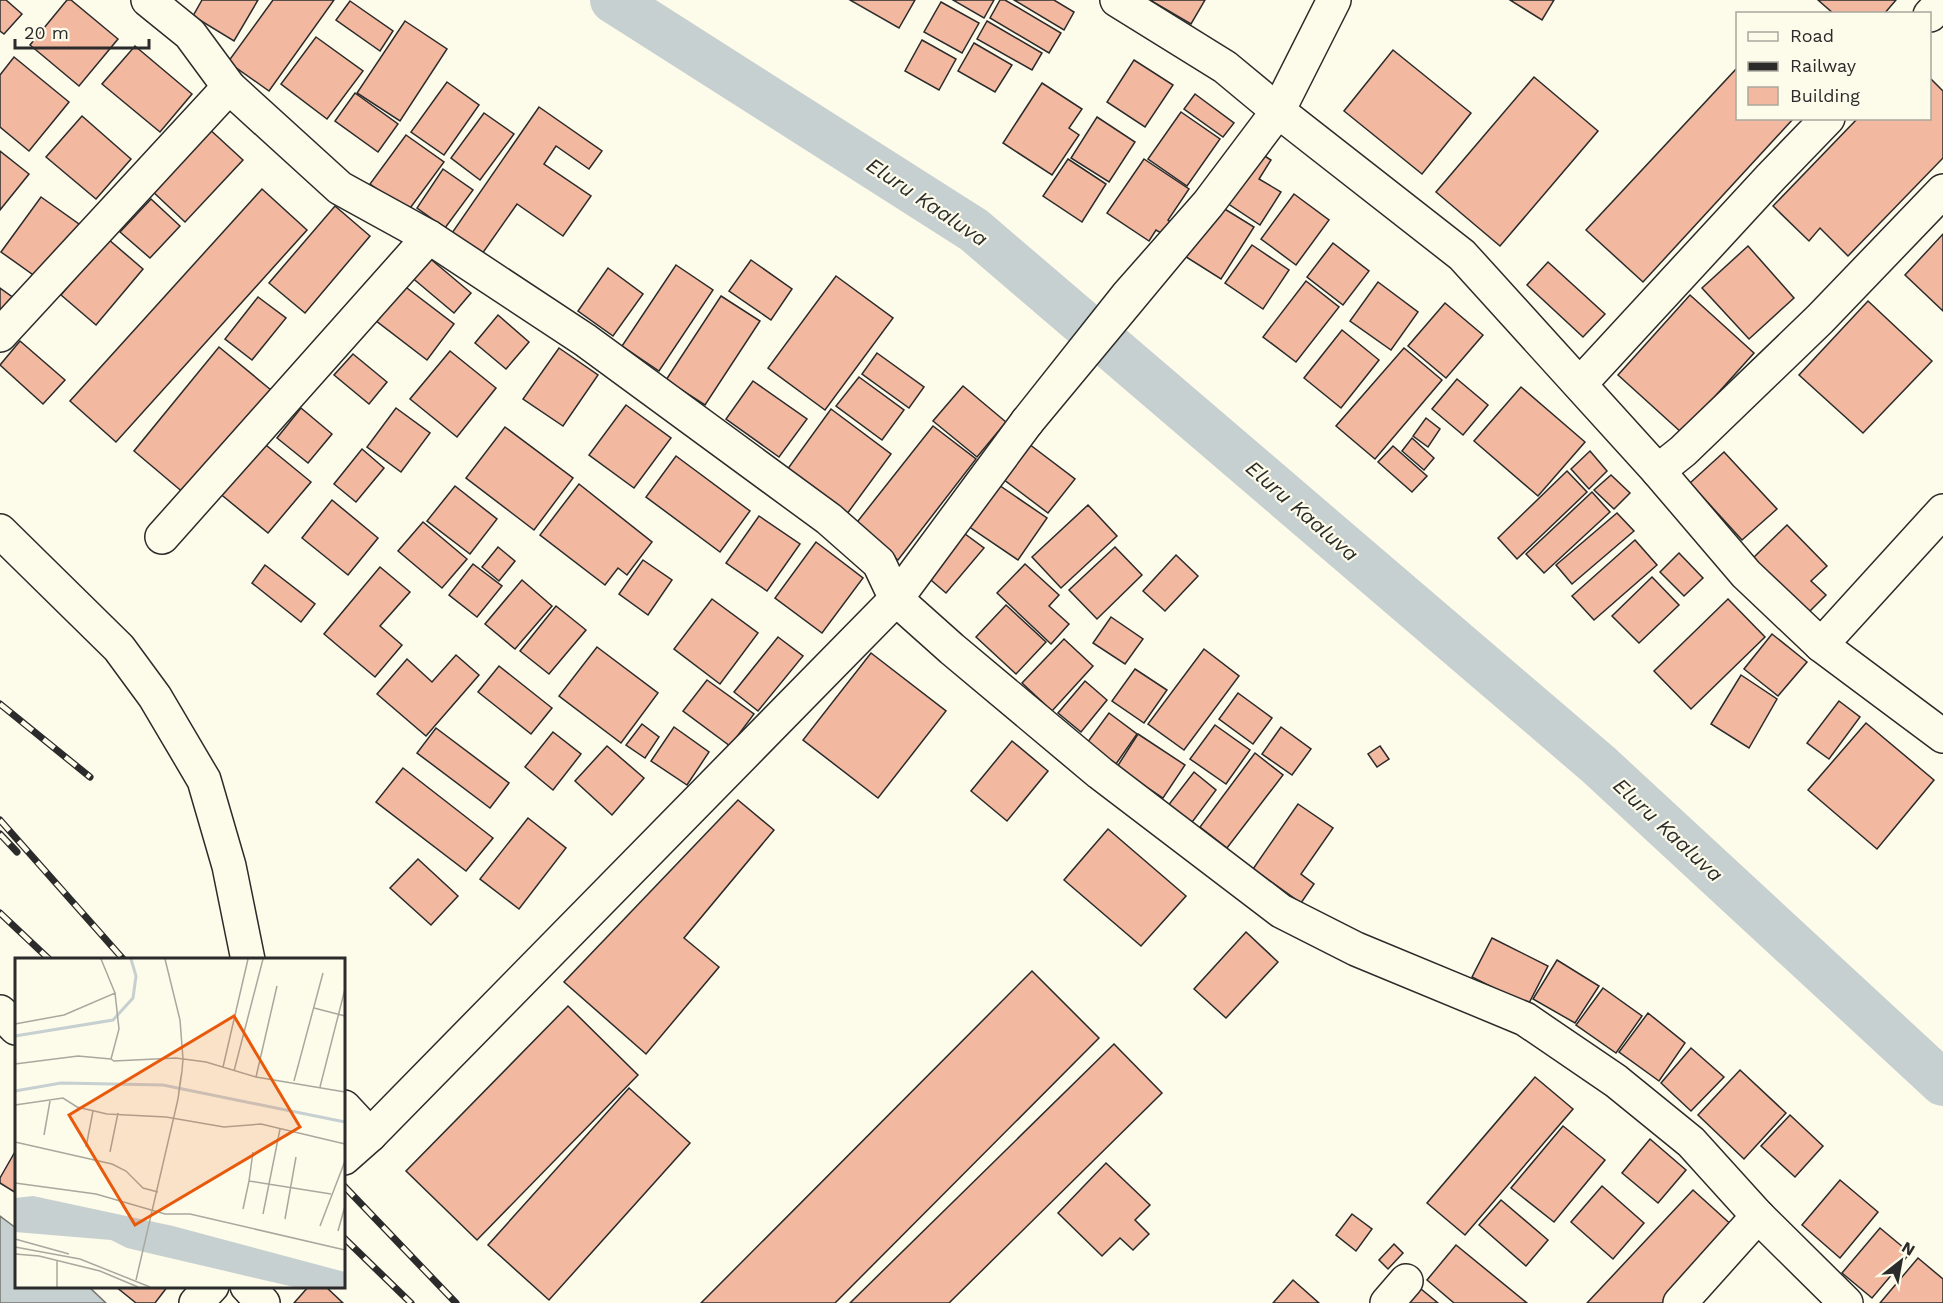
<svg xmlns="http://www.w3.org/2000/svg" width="1943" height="1303" viewBox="0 0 1943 1303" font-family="'Work Sans',sans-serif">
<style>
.water{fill:#c7d0d0;stroke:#74746e;stroke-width:1.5}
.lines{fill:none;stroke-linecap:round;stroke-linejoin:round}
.canal{stroke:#c7d0d0;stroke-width:46}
.building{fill:#f2b8a0;stroke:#2b2b2b;stroke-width:1.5}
.minor-casing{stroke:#2b2b2b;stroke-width:36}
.minor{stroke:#fdfbea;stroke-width:33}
.rail-casing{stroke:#2b2b2b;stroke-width:7}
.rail{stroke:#fdfbea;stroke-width:4.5;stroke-dasharray:14;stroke-linecap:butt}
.labels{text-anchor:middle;stroke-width:4.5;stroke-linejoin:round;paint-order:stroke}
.water-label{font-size:21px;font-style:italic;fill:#2b2b2b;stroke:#fdfbea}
.inset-river{fill:none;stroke:#c7d0d0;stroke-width:3}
.inset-road{fill:none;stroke:#a9a89e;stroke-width:1.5}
.view{fill:#e8590c;fill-opacity:0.15;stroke:#e8590c;stroke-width:3}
.inset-edge{fill:none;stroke:#2b2b2b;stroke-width:3}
</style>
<rect width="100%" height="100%" fill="#fdfbea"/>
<path class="water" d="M 0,1216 L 16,1228 L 16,1286 L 89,1287 L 106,1303 L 0,1303 Z"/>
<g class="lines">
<path class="canal" d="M 613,0 L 974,230 L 1599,765 L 1943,1083"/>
</g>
<g class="building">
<path d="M 0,0 L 6,0 L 22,14 L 4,34 L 0,31 Z"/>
<path d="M 67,0 L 71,0 L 118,39 L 79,86 L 30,45 Z"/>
<path d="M 202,0 L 258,0 L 234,41 L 193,16 Z"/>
<path d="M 273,0 L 334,0 L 269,91 L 228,62 Z"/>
<path d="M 850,0 L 915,0 L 899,28 Z"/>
<path d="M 953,0 L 994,0 L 984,18 Z"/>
<path d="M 1000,0 L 1005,0 L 1061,33 L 1049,53 L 990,18 Z"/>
<path d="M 1014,0 L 1054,0 L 1074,12 L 1064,30 Z"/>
<path d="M 1150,0 L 1205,0 L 1191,24 Z"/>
<path d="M 1510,0 L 1554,0 L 1542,20 Z"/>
<path d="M 1818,0 L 1896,0 L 1884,14 L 1834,14 Z"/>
<path d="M 350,1 L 393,31 L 380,51 L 336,20 Z"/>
<path d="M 941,2 L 979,23 L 962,53 L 924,32 Z"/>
<path d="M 405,21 L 447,49 L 400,121 L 357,93 Z"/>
<path d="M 987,21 L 1042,53 L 1032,70 L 977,39 Z"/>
<path d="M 316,37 L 363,71 L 327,119 L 281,84 Z"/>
<path d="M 922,40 L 956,59 L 939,90 L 905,71 Z"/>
<path d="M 974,43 L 1012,65 L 995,92 L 958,71 Z"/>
<path d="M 135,46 L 192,94 L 160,132 L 102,84 Z"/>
<path d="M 1393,50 L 1471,113 L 1422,174 L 1344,111 Z"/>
<path d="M 14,57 L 69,102 L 29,151 L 0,127 L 0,75 Z"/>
<path d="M 1134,60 L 1173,85 L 1145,127 L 1107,102 Z"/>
<path d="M 1738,67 L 1738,118 L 1794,118 L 1643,282 L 1586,230 Z"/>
<path d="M 1534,77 L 1598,131 L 1500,246 L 1436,192 Z"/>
<path d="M 1930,78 L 1943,91 L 1943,158 L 1848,256 L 1820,228 L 1809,241 L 1773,206 L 1858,118 L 1930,118 Z"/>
<path d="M 447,82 L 479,105 L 444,155 L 411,132 Z"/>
<path d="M 1042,83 L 1082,109 L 1069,128 L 1079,135 L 1052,175 L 1003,143 Z"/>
<path d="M 355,93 L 398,124 L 378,152 L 335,121 Z"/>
<path d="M 1195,94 L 1234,123 L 1223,137 L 1184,109 Z"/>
<path d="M 539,107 L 602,151 L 589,169 L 556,146 L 544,164 L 591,196 L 563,236 L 517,204 L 482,254 L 452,233 Z"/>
<path d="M 1181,112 L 1220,139 L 1187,186 L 1148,159 Z"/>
<path d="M 484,113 L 514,134 L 480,180 L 451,158 Z"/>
<path d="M 82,116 L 131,159 L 96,199 L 46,157 Z"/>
<path d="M 1097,117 L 1135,142 L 1109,182 L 1071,158 Z"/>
<path d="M 206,126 L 243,160 L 185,222 L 149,188 Z"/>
<path d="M 406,135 L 444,162 L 408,211 L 370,184 Z"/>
<path d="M 0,151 L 29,174 L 0,210 Z"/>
<path d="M 1257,151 L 1271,160 L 1259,179 L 1281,192 L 1260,225 L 1224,201 Z"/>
<path d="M 1068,159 L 1106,184 L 1082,222 L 1043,196 Z"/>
<path d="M 1144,159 L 1189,189 L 1168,220 L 1175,226 L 1168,237 L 1156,230 L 1149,241 L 1107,213 Z"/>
<path d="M 443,169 L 473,190 L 445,228 L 417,208 Z"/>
<path d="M 262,189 L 307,230 L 116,442 L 70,401 Z"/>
<path d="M 1294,194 L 1329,220 L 1296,265 L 1261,239 Z"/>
<path d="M 41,197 L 86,229 L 46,284 L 1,252 Z"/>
<path d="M 151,199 L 180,226 L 150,258 L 120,232 Z"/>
<path d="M 1215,203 L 1254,227 L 1221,279 L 1183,255 Z"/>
<path d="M 335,206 L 370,236 L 305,313 L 269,283 Z"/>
<path d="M 1943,234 L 1943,311 L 1905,275 Z"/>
<path d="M 108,239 L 143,269 L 96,325 L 61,295 Z"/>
<path d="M 1333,243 L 1369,271 L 1343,305 L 1307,277 Z"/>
<path d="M 1252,245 L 1289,270 L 1263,309 L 1225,283 Z"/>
<path d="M 1748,246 L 1794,298 L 1749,339 L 1702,288 Z"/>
<path d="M 427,256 L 471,293 L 454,313 L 410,276 Z"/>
<path d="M 751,260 L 792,289 L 771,320 L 729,291 Z"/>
<path d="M 1548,262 L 1605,314 L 1583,337 L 1527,285 Z"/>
<path d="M 676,265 L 713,290 L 659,371 L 622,346 Z"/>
<path d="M 608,268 L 643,294 L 613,336 L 578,311 Z"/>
<path d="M 836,276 L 893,318 L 825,410 L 768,368 Z"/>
<path d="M 1306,281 L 1339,307 L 1296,362 L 1263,337 Z"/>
<path d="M 1378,282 L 1418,312 L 1391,350 L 1350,321 Z"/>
<path d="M 403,285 L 454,324 L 427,360 L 375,320 Z"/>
<path d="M 0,288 L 18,301 L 0,326 Z"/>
<path d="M 1690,295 L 1754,353 L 1682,433 L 1618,375 Z"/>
<path d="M 721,296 L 760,321 L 705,405 L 666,380 Z"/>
<path d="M 258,297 L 286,318 L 252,360 L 225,339 Z"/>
<path d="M 1868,301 L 1932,361 L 1863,433 L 1799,375 Z"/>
<path d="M 1445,303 L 1483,335 L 1446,378 L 1408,346 Z"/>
<path d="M 498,315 L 529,342 L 506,369 L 475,343 Z"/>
<path d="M 1342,330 L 1379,360 L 1341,408 L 1304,378 Z"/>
<path d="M 20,341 L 65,380 L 43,404 L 0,365 Z"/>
<path d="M 219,347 L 271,390 L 185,494 L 134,451 Z"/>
<path d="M 559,348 L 598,375 L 563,426 L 523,399 Z"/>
<path d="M 1404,348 L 1442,380 L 1375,459 L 1336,426 Z"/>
<path d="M 450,351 L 496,388 L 457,437 L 410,399 Z"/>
<path d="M 877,353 L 924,387 L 909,408 L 862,374 Z"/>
<path d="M 353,354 L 387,382 L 369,404 L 334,375 Z"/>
<path d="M 859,377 L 904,410 L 882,440 L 836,406 Z"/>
<path d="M 1457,379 L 1488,405 L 1463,435 L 1432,409 Z"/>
<path d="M 753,381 L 807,419 L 779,457 L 726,419 Z"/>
<path d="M 963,386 L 1006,422 L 977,457 L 933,421 Z"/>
<path d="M 1521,387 L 1585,442 L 1538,496 L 1474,441 Z"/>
<path d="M 626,405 L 671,438 L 634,488 L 589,455 Z"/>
<path d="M 301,408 L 332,434 L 308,463 L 277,438 Z"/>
<path d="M 396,408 L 430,433 L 401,472 L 367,447 Z"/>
<path d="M 831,409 L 891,454 L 844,518 L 784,474 Z"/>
<path d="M 1426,418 L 1440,429 L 1428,447 L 1413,436 Z"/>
<path d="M 933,426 L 976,459 L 898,560 L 854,526 Z"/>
<path d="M 505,427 L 573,478 L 534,530 L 466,478 Z"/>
<path d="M 1412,438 L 1434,458 L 1424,470 L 1402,451 Z"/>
<path d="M 261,441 L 311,482 L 268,533 L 218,492 Z"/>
<path d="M 1029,444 L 1075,479 L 1048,513 L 1003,479 Z"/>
<path d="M 1393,446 L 1427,476 L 1412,492 L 1378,462 Z"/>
<path d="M 362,449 L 384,468 L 356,502 L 334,484 Z"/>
<path d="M 1590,451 L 1607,471 L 1589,489 L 1571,469 Z"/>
<path d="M 1724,452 L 1777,509 L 1742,540 L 1690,483 Z"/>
<path d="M 676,456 L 750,511 L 720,552 L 646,497 Z"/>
<path d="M 1567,471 L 1587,492 L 1517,559 L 1498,538 Z"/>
<path d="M 1611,475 L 1630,493 L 1614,509 L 1594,490 Z"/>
<path d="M 996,483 L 1047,518 L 1018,560 L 968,526 Z"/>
<path d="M 579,484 L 652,542 L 627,575 L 618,568 L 605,585 L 540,535 Z"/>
<path d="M 455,486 L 497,519 L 470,554 L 427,521 Z"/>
<path d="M 1592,492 L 1610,512 L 1544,573 L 1526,554 Z"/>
<path d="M 332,500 L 378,538 L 348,575 L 302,538 Z"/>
<path d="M 1088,505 L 1117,536 L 1061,588 L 1032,557 Z"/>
<path d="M 1617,513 L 1634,531 L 1572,584 L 1556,565 Z"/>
<path d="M 759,516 L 800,544 L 767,591 L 726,563 Z"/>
<path d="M 423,522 L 467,559 L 442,588 L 398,551 Z"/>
<path d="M 1787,525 L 1827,566 L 1811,581 L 1826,595 L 1806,615 L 1751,560 Z"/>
<path d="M 961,531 L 984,548 L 946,593 L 925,575 Z"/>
<path d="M 1635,540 L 1657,565 L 1594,620 L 1572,596 Z"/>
<path d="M 816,542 L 863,578 L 822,633 L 775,598 Z"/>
<path d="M 498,547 L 515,561 L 499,581 L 482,567 Z"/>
<path d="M 1115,547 L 1142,575 L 1097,619 L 1069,590 Z"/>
<path d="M 1679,553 L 1703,578 L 1684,596 L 1660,572 Z"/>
<path d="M 1176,555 L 1198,576 L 1165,611 L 1143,591 Z"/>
<path d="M 643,560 L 672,580 L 648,615 L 619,594 Z"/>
<path d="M 473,564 L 502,586 L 477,617 L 449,595 Z"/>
<path d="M 1025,564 L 1059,595 L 1049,606 L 1069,624 L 1051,644 L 997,593 Z"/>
<path d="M 265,565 L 315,604 L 301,622 L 252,583 Z"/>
<path d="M 380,567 L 410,592 L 380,626 L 402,645 L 375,677 L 324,634 Z"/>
<path d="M 1652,577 L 1679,605 L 1639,643 L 1612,616 Z"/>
<path d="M 522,580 L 552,606 L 515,649 L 485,624 Z"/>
<path d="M 712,599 L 758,633 L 720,684 L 674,649 Z"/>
<path d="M 1728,599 L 1765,637 L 1691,709 L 1654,671 Z"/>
<path d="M 1006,605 L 1046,642 L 1016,674 L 976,637 Z"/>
<path d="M 556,606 L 586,630 L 549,674 L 520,651 Z"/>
<path d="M 1111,617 L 1143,639 L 1125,664 L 1093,643 Z"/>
<path d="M 1772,634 L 1807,662 L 1778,696 L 1744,669 Z"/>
<path d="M 778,637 L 803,656 L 758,711 L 734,692 Z"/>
<path d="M 1064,639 L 1093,666 L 1052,711 L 1022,683 Z"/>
<path d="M 597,647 L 658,693 L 621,743 L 559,696 Z"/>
<path d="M 1204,649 L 1239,676 L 1184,750 L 1148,724 Z"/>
<path d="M 871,653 L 946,711 L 878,798 L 803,740 Z"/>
<path d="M 456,655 L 479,675 L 426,736 L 377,694 L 407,659 L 432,682 Z"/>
<path d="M 499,666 L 552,708 L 531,734 L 478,692 Z"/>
<path d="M 1135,669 L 1167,690 L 1144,723 L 1112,701 Z"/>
<path d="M 1741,675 L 1777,699 L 1749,748 L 1711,724 Z"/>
<path d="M 707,680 L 754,714 L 730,746 L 683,711 Z"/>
<path d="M 1085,681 L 1107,700 L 1081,732 L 1058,713 Z"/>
<path d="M 1238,693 L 1272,718 L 1253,744 L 1219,719 Z"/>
<path d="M 1839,701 L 1860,717 L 1829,759 L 1807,743 Z"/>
<path d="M 1109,713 L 1137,734 L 1116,764 L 1087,743 Z"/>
<path d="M 1866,723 L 1934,780 L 1877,849 L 1808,790 Z"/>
<path d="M 642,724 L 659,737 L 645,758 L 626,745 Z"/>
<path d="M 1215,725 L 1250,750 L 1226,784 L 1190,759 Z"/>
<path d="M 674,727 L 709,752 L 687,785 L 651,761 Z"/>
<path d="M 1281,727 L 1311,749 L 1292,775 L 1262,754 Z"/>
<path d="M 436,728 L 509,783 L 490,808 L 417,753 Z"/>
<path d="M 553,732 L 581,754 L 553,790 L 525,767 Z"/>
<path d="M 1138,734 L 1185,765 L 1163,798 L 1117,767 Z"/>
<path d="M 1012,741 L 1048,771 L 1007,821 L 971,791 Z"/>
<path d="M 607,746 L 644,778 L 612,815 L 575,781 Z"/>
<path d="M 1380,746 L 1389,759 L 1377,767 L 1368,754 Z"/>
<path d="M 1255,753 L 1283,775 L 1227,848 L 1200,827 Z"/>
<path d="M 403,768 L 493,838 L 466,871 L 376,802 Z"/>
<path d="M 1194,772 L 1216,790 L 1190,825 L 1167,807 Z"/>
<path d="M 738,800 L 774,830 L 684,938 L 719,967 L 646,1054 L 564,982 Z"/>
<path d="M 1298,804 L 1333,828 L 1301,874 L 1314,884 L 1301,903 L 1253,869 Z"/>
<path d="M 528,818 L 566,848 L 519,909 L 480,879 Z"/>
<path d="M 1108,829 L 1186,896 L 1141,946 L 1064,880 Z"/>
<path d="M 418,859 L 458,896 L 431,925 L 390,888 Z"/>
<path d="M 1246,932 L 1278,962 L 1226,1018 L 1194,989 Z"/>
<path d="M 1492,938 L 1548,966 L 1528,1005 L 1472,977 Z"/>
<path d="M 1557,960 L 1599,986 L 1575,1023 L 1533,999 Z"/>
<path d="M 1032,971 L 1099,1038 L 835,1303 L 701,1303 Z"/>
<path d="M 1603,988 L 1642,1016 L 1616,1053 L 1576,1025 Z"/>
<path d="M 568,1006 L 638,1075 L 477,1240 L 406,1171 Z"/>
<path d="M 1648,1013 L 1685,1043 L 1659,1081 L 1619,1052 Z"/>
<path d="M 1114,1044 L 1162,1093 L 949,1303 L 850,1303 Z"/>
<path d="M 1691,1048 L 1724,1077 L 1691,1111 L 1661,1083 Z"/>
<path d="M 1740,1070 L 1786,1113 L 1744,1159 L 1698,1115 Z"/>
<path d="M 1535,1077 L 1573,1109 L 1465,1235 L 1427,1203 Z"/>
<path d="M 629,1088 L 690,1143 L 549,1300 L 488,1245 Z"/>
<path d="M 1790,1115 L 1823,1146 L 1795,1177 L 1761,1146 Z"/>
<path d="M 1563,1126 L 1605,1160 L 1554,1222 L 1511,1188 Z"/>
<path d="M 1650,1139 L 1686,1170 L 1658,1203 L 1622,1173 Z"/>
<path d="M 16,1150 L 16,1193 L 0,1183 L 0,1178 Z"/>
<path d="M 1106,1163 L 1150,1205 L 1135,1220 L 1149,1234 L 1133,1250 L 1120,1238 L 1102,1256 L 1058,1213 Z"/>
<path d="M 1840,1180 L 1878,1212 L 1840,1258 L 1802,1225 Z"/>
<path d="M 1602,1186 L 1644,1223 L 1613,1259 L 1571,1222 Z"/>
<path d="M 1693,1190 L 1735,1228 L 1665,1303 L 1587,1303 Z"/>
<path d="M 1501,1200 L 1548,1240 L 1526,1266 L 1479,1225 Z"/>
<path d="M 1352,1214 L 1372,1229 L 1356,1251 L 1336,1235 Z"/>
<path d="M 1880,1228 L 1910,1253 L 1872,1298 L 1842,1273 Z"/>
<path d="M 1394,1244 L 1403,1253 L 1388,1269 L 1379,1260 Z"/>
<path d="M 1456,1245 L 1527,1303 L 1454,1303 L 1427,1280 Z"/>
<path d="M 1918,1258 L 1943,1279 L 1943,1303 L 1880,1303 Z"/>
<path d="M 1293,1280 L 1319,1303 L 1273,1303 Z"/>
<path d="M 1415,1284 L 1438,1303 L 1399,1303 Z"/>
<path d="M 115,1286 L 168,1286 L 155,1303 L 136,1303 Z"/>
<path d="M 309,1286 L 325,1286 L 343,1303 L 294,1303 Z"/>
</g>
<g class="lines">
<g class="minor-casing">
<g id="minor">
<path d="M 148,0 L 190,34 L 229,87 L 340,188 L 429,237 L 585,340 L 829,519 L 879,563 L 896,599 L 952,649 L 1100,773 L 1281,911 L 1356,949 L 1525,1019 L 1616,1081 L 1691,1142 L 1758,1216 L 1846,1303"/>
<path d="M 1117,0 L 1225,67 L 1278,111 L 1462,255 L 1658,471 L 1746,574 L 1821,645 L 1943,736"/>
<path d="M 1930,15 L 1943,1"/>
<path d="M 1208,204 L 1127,296 L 1027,422 L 1208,204 L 1278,111 L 1334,0"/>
<path d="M 0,335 L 229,87"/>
<path d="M 1580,384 L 1771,177 L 1828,118"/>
<path d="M 1658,471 L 1683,451 L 1820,319 L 1943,191"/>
<path d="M 0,531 L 119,648 L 155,697 L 204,780 L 229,866 L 248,960"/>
<path d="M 162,537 L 429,237"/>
<path d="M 1821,645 L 1943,511"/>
<path d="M 0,1012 L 16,1028"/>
<path d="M 344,1107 L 370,1135"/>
<path d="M 344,1158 L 370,1135 L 896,599 L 1027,422"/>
<path d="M 247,1286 L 263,1303"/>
<path d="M 196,1303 L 212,1286"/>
<path d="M 1387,1303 L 1406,1281"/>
<path d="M 1680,1303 L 1758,1216"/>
</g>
</g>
<use href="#minor" class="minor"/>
<g class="rail-casing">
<g id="rail">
<path d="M 0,704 L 90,777"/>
<path d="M 0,820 L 124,960"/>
<path d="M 0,834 L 17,852"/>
<path d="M 0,913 L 50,960"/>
<path d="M 344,1186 L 456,1303"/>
<path d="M 344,1238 L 411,1303"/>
</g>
</g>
<use href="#rail" class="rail"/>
</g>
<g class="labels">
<g class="water-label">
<text transform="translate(927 202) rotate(34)" y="7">Eluru Kaaluva</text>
<text transform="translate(1302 511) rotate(41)" y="7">Eluru Kaaluva</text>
<text transform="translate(1668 830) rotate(43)" y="7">Eluru Kaaluva</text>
</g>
</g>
<g transform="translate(15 958)">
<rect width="330" height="330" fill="#fdfbea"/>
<path d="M 18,238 L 158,268 L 330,314 L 330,329 L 279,329 L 112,290 L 96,282 L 0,274 L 0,240 Z" fill="#c7d0d0"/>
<path class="inset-river" d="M 0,78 L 98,62 L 118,40 L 121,18 L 116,1M 0,133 L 46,125 L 148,127 L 330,164"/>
<path class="inset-road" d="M 86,1 L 100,35M 150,1 L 165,62 L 168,101 L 167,113 L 163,141 L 165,125 L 167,113M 299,50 L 330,58M 0,66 L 49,57 L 100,35 L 104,71 L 96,101 L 99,103 L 161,100 L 191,104 L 241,119 L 330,134M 0,106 L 63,98 L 96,101M 208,109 L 233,1M 219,113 L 248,1M 241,119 L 262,28M 279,123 L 308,15M 305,129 L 330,31M 0,147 L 48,140 L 62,149 L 92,156 L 151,159 L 209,169 L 246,166 L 330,186M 29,177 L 35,143M 0,184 L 97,206 L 111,213 L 128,230 L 143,234M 71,189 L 78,153M 95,194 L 103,155M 234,223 L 238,194M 0,225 L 81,236 L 150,256 L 175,256 L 330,292M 228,251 L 234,223 L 316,236M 248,256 L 265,171M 270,261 L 281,199M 305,268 L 330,203M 323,273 L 330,248M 0,281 L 54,296M 0,289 L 65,301 L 135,329M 0,296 L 24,298 L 85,313 L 123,329M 42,302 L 42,329M 121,322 L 163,141"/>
<path class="view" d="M 219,58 L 285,169 L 120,267 L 54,157 Z"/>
<rect width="330" height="330" class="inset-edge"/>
</g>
<rect x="1736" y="12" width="195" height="108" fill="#fdfbea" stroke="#a9a89e" stroke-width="1.5"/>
<rect x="1748" y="32" width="30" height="9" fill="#fdfbea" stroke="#a9a89e" stroke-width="1.5"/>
<text x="1790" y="42" font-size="18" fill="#2b2b2b">Road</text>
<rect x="1748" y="62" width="30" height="9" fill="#2b2b2b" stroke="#a9a89e" stroke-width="1.5"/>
<text x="1790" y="72" font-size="18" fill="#2b2b2b">Railway</text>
<rect x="1748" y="87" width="30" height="18" fill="#f2b8a0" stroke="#a9a89e" stroke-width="1.5"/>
<text x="1790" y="102" font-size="18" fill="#2b2b2b">Building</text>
<g transform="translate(1901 1261) rotate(31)" stroke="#fdfbea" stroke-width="4.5" paint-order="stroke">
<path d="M0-4.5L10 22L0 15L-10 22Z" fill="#2b2b2b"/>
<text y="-9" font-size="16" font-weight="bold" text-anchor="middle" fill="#2b2b2b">N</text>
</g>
<path d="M15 39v9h134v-9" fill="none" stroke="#2b2b2b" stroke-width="3"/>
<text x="24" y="39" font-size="18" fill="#2b2b2b" stroke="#fdfbea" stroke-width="4.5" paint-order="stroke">20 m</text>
</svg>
